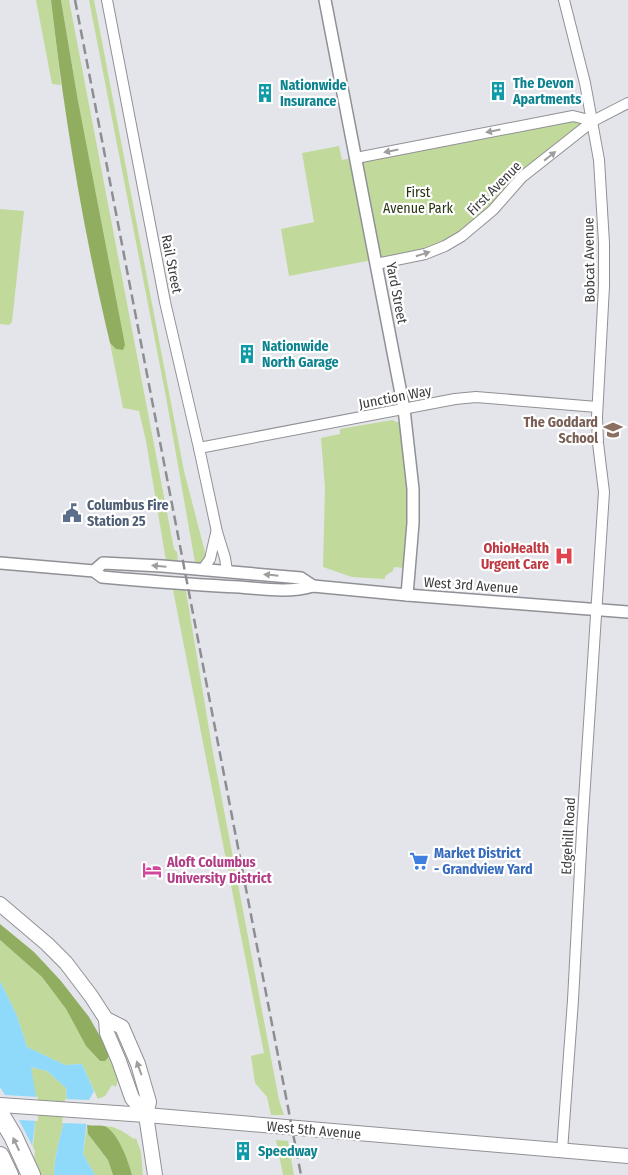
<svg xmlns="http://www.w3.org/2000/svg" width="628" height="1175" viewBox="0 0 628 1175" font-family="'Fira Sans Condensed',sans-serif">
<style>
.green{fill:#c1da9b}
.forest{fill:#91ae60}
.water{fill:#8fd9fb}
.pier{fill:#e4e5ea}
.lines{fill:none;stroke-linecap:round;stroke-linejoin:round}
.minor-casing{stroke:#909196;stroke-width:12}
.tertiary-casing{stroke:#909196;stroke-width:14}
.secondary-casing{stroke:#909196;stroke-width:16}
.motorway-casing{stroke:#909196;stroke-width:20}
.minor{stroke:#fff;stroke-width:10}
.tertiary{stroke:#fff;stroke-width:11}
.secondary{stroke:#fff;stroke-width:14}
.motorway{stroke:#fff;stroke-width:18}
.rail{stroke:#8d8e91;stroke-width:2.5;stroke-dasharray:10 5;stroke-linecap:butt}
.oneway{fill:#9e9e9e}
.labels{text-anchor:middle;stroke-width:4.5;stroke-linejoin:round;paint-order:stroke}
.culture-label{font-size:14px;font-weight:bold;fill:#0d838f;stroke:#fff;text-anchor:start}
.street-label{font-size:14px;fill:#3c3c3e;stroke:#fff}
.park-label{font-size:14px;fill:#293513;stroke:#fff}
.education-label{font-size:14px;font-weight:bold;fill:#785e54;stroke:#fff;text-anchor:end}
.service-label{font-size:14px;font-weight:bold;fill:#4e5e75;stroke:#fff;text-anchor:start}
.health-label{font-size:14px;font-weight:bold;fill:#be3a42;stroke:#fff;text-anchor:end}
.shop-label{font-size:14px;font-weight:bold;fill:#366cbe;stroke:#fff;text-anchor:start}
.hotel-label{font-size:14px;font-weight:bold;fill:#b23c85;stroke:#fff;text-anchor:start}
</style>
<rect width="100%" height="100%" fill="#e4e5ea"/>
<g class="green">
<path d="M 36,0 L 51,0 L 61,85 L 52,84 Z"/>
<path d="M 61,0 L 69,0 L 174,549 L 177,552 L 178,562 L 166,561 L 146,441 L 139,411 L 123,408 L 110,343 L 116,349 L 78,101 Z"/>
<path d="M 89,0 L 94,0 L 184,471 L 206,556 L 205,564 L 196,568 L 166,397 Z"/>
<path d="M 573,116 L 593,121 L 555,152 L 493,210 L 445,246 L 289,276 L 281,229 L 314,222 L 302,153 L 339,146 L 342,160 Z"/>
<path d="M 0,209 L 24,211 L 12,322 L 9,325 L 0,324 Z"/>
<path d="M 392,420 L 399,423 L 401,427 L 407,498 L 405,568 L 394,567 L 393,571 L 385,576 L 385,579 L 352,577 L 323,567 L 325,488 L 321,438 L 340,434 L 340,429 Z"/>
<path d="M 172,585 L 185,585 L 212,747 L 279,1100 L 284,1115 L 271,1115 L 267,1097 L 255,1083 L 251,1056 L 264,1053 Z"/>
<path d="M 0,940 L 42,977 L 66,1009 L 86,1046 L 100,1061 L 105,1061 L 108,1058 L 109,1052 L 119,1076 L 116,1087 L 112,1085 L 105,1096 L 98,1099 L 82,1064 L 65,1065 L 27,1047 L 17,1016 L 0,981 Z"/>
<path d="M 30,1067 L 47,1071 L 66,1088 C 70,1118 54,1145 54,1175 L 29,1175 C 35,1138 39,1103 30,1067 Z"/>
<path d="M 87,1125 L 88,1134 L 108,1160 L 113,1175 L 95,1175 L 83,1154 Z"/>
<path d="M 104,1126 L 113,1127 L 122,1131 L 134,1139 L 136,1138 L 141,1152 L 143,1175 L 132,1175 C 128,1159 118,1136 104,1126 Z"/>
<path d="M 276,1140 L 288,1141 L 294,1175 L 283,1175 Z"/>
</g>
<g class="forest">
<path d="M 51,0 L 61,0 L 78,101 L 125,345 L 123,350 L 116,349 L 110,343 C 83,230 64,115 51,0 Z"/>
<path d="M 0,924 L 34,952 L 61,981 L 89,1017 L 109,1052 L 108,1058 L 105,1061 L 100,1061 L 86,1046 L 66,1009 L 42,977 L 0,940 Z"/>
<path d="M 87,1125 C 92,1126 99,1125 104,1126 C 117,1130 129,1162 132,1175 L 113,1175 L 108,1160 L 88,1134 Z"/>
</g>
<path class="water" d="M 0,981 L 17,1016 L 27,1047 L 65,1065 L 82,1064 L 94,1091 L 89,1100 L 83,1154 L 95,1175 L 54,1175 C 54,1145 70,1118 66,1088 L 47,1071 L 31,1067 L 36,1097 L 35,1121 L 29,1175 L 0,1175 Z"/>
<g class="pier">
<path d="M 0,1087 L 5,1095 L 38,1097 L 38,1121 L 19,1120 L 35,1151 L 32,1175 L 0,1175 Z"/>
<path d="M 65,1099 L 91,1100 L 90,1124 L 62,1123 Z"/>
</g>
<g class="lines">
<g class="minor-casing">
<g id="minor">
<path d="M 107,0 L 165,302 L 199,448 L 217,532 L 225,558 L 227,571"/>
<path d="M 356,158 L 573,116 L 593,121"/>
<path d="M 376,264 L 425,254 L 445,246 L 462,236 L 493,210 L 522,177 L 593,121 L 628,103"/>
<path d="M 199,448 L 455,399 L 476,397 L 597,407"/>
<path d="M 203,569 L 210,559 L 216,533"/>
<path d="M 562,1151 L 573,1000 L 582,831 L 604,492 L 598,443 L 597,417 L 604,286 L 604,243 L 599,160 L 585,83 L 564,0"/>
</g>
</g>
<g class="tertiary-casing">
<g id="tertiary">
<path d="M 325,0 L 404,409 L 413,489 L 413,523 L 407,595"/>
<path d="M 0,563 L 94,571 L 102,577 C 148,581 194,585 240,587 C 264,589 290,593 313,586 L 407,595 L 628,612"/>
<path d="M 94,571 L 103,563 L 162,566 L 301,578 L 313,586"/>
</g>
</g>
<g class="secondary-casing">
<g id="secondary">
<path d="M 0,904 L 47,944 L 66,963 L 91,996 L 106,1019 L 122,1027 L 138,1064 L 149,1102 L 146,1115 L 155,1175"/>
<path d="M 106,1019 L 107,1033 L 119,1061 L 132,1098 L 146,1115"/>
<path d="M 0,1105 L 146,1115 L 628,1156"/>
</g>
</g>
<g class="motorway-casing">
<g id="motorway">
<path d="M 0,1114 L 13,1136 L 31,1175"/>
<path d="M 0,1156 L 9,1175"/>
</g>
</g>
<use href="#minor" class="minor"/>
<use href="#tertiary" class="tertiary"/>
<use href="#secondary" class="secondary"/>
<use href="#motorway" class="motorway"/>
<path class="rail" d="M 75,0 L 301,1175"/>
</g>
<defs><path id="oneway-solid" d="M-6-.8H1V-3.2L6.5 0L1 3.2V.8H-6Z" transform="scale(1.25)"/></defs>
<g class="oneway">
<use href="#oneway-solid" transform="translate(493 131) rotate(169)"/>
<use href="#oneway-solid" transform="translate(391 151) rotate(169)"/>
<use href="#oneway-solid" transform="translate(550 156) rotate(-38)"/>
<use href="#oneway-solid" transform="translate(423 254) rotate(-17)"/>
<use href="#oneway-solid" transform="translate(159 566) rotate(-175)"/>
<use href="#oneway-solid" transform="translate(271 575) rotate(-174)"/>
<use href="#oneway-solid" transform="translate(139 1068) rotate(-110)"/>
<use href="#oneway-solid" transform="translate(16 1144) rotate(-115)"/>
</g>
<defs>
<g id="building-bare" transform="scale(1.5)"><path d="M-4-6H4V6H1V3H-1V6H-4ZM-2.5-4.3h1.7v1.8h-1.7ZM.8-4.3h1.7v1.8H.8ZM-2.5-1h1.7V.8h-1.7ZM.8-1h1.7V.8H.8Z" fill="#0f9aa8" stroke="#fff" stroke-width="2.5" paint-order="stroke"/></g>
<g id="school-bare" transform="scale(1.5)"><path d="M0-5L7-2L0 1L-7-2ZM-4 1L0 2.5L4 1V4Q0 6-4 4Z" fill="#8d6e63" stroke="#fff" stroke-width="2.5" paint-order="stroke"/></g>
<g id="civic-bare" transform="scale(1.5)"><path d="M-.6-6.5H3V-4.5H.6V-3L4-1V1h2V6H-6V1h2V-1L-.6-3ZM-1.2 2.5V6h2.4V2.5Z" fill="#5c6f8a" stroke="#fff" stroke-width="2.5" paint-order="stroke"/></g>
<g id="hospital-bare" transform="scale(1.5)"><path d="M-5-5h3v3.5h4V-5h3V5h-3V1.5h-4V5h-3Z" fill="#e0444e" stroke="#fff" stroke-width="2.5" paint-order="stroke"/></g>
<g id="supermarket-bare" transform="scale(1.5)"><path d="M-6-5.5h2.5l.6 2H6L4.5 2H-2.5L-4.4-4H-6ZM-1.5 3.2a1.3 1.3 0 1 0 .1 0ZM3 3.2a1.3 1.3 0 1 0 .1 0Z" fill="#3f7fe0" stroke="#fff" stroke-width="2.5" paint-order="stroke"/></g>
<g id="hotel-bare" transform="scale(1.5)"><path d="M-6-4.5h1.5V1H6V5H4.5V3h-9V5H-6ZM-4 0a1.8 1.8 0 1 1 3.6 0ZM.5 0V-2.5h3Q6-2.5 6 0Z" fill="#d1479c" stroke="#fff" stroke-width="2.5" paint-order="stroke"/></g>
</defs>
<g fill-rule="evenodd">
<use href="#building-bare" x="498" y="91"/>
<use href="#building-bare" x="265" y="93"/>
<use href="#building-bare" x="247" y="354"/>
<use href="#school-bare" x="613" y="430"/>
<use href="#civic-bare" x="72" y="513"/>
<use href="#hospital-bare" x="564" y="556"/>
<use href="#supermarket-bare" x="419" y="861"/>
<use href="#hotel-bare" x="152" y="870"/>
<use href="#building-bare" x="243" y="1151"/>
</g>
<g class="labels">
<g class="culture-label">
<text x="513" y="88">The Devon<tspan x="513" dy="16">Apartments</tspan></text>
<text x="280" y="90">Nationwide<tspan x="280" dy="16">Insurance</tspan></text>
<text x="262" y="351">Nationwide<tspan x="262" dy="16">North Garage</tspan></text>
<text x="258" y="1156">Speedway</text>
</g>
<g class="street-label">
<text transform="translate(494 188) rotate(-45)" y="5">First Avenue</text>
<text transform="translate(589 260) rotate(-91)" y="5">Bobcat Avenue</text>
<text transform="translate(172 264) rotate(79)" y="5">Rail Street</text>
<text transform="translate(397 293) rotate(79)" y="5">Yard Street</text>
<text transform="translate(395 397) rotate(-11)" y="5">Junction Way</text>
<text transform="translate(471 585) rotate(4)" y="5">West 3rd Avenue</text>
<text transform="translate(568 836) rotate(-87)" y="5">Edgehill Road</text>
<text transform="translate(314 1130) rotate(5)" y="5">West 5th Avenue</text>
</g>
<g class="park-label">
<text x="418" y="197">First<tspan x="418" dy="16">Avenue Park</tspan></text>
</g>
<g class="education-label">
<text x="598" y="427">The Goddard<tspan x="598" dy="16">School</tspan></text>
</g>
<g class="service-label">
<text x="87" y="510">Columbus Fire<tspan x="87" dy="16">Station 25</tspan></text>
</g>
<g class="health-label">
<text x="549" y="553">OhioHealth<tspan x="549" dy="16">Urgent Care</tspan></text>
</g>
<g class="shop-label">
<text x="434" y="858">Market District<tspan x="434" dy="16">- Grandview Yard</tspan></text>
</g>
<g class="hotel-label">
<text x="167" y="867">Aloft Columbus<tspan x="167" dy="16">University District</tspan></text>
</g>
</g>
</svg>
